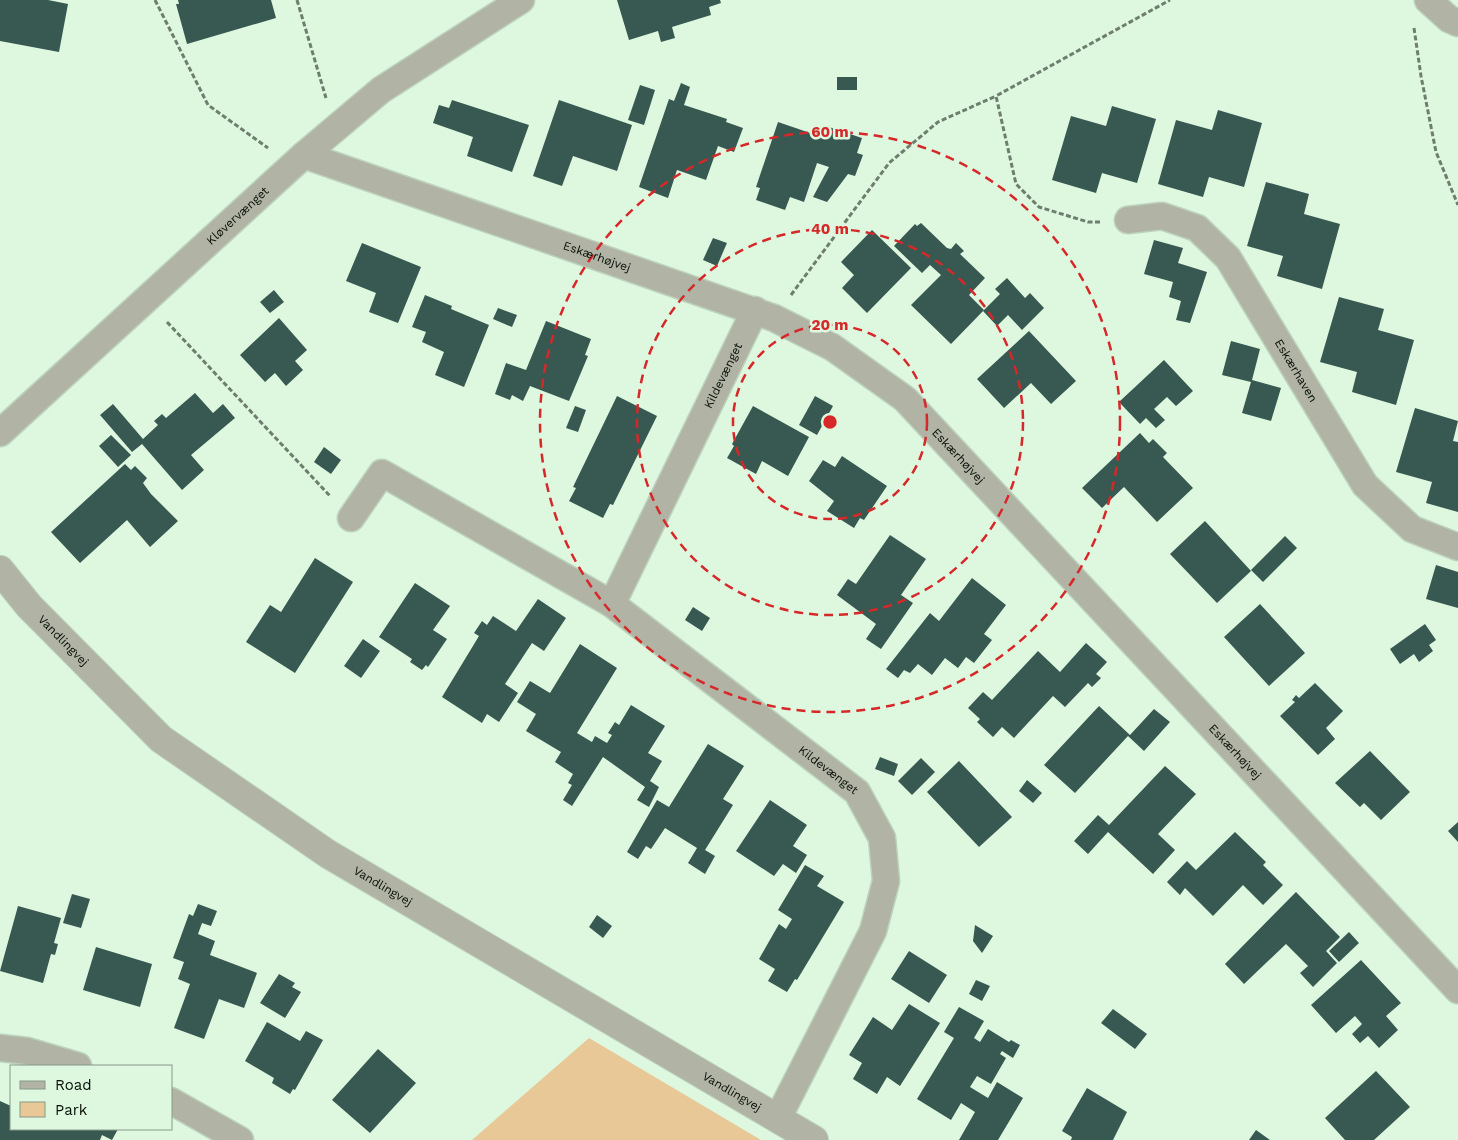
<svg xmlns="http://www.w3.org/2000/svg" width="1458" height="1140" viewBox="0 0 1458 1140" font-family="'Work Sans',sans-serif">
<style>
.green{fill:#e7c896}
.building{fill:#385952}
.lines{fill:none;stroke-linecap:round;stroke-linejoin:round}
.minor-casing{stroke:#bcd2bc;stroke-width:29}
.tertiary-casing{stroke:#bcd2bc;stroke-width:30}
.path{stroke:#6e7e6e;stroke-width:3;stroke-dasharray:5 2.5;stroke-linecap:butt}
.minor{stroke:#b1b3a5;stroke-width:26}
.tertiary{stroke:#b1b3a5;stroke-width:28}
.ring{fill:none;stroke:#d62828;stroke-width:2.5;stroke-dasharray:9 6}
.labels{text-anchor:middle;stroke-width:5;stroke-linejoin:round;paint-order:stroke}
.street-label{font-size:12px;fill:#070f07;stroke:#def7df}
.centre{fill:#d62828;stroke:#def7df;stroke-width:2.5}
.ring-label{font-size:15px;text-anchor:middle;font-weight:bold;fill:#d62828;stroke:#def7df;stroke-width:5;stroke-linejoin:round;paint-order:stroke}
</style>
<rect width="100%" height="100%" fill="#def7df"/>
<path class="green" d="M 589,1038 L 761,1140 L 472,1140 Z"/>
<g class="building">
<path d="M 0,0 L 48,0 L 68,4 L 59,52 L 0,41 Z"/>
<path d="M 178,0 L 271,0 L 276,18 L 187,44 L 176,4 L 179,4 Z"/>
<path d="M 617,0 L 720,0 L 721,3 L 709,7 L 711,15 L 672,27 L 675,38 L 661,42 L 658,31 L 629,40 Z"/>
<rect x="837" y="77" width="20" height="13"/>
<path d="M 681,83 L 690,87 L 684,105 L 727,119 L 726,122 L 743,128 L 734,152 L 718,146 L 706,180 L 677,170 L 668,198 L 639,187 L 669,99 L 674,101 Z"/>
<path d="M 640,85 L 655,90 L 644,125 L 628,120 Z"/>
<path d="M 452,100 L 529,125 L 512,172 L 467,156 L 473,137 L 433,123 L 439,105 L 449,108 Z"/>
<path d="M 559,100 L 632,125 L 617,171 L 573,156 L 562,186 L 533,176 Z"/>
<path d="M 1112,106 L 1156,119 L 1137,183 L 1102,173 L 1096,193 L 1052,180 L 1071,116 L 1106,126 Z"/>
<path d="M 1218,110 L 1262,123 L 1244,187 L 1209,177 L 1203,197 L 1158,184 L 1176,120 L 1212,130 Z"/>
<path d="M 778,122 L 822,137 L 826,126 L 862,138 L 857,153 L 863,155 L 855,176 L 848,174 L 827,202 L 813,197 L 829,167 L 817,163 L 804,202 L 790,197 L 785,210 L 756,200 L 760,188 L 756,187 Z"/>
<path d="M 1266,182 L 1309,194 L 1304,214 L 1340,224 L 1322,289 L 1277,276 L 1283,256 L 1247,246 Z"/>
<path d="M 921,223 L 947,248 L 951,249 L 956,243 L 964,251 L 960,254 L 985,278 L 969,295 L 984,310 L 951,344 L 911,305 L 941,275 L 930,265 L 922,273 L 894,246 L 915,224 L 917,226 Z"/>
<path d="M 872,230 L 911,268 L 867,313 L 842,288 L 854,275 L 841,262 Z"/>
<path d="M 713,238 L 727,243 L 717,266 L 703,260 Z"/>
<path d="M 1154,240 L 1183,248 L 1178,263 L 1207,272 L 1190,323 L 1176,320 L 1181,301 L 1169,297 L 1173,282 L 1144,274 Z"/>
<path d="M 362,243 L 421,267 L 398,323 L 369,312 L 376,293 L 346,281 Z"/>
<path d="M 1007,278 L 1025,298 L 1030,293 L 1044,308 L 1022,330 L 1008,315 L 997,326 L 983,311 L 1000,294 L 995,289 Z"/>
<path d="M 274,290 L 284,302 L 270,313 L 260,302 Z"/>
<path d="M 425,295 L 452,306 L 451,309 L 489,325 L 464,387 L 435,375 L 444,352 L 422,342 L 426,332 L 412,327 Z"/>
<path d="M 1339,297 L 1384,309 L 1378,330 L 1414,340 L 1396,405 L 1352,392 L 1357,372 L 1320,362 Z"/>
<path d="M 498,308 L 517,315 L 512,327 L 493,319 Z"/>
<path d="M 279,318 L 307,350 L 295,361 L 303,370 L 286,386 L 275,373 L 265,382 L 240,355 Z"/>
<path d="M 546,321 L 591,339 L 585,355 L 588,356 L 569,401 L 530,386 L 523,401 L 512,395 L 510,400 L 495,394 L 506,363 L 526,370 Z"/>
<path d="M 1029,331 L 1076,381 L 1051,404 L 1031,383 L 1004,408 L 977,379 Z"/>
<path d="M 1231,341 L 1260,349 L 1252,380 L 1281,388 L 1271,421 L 1242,413 L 1251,382 L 1222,375 Z"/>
<path d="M 1164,360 L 1193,391 L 1176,406 L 1167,397 L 1154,409 L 1165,420 L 1156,428 L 1146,418 L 1140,424 L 1119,402 Z"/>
<path d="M 195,393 L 213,413 L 223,404 L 235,418 L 191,455 L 204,470 L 182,490 L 142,444 L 132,452 L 100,415 L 113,404 L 143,439 L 158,425 L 154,421 L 162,414 L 166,418 Z"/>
<path d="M 617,396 L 657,416 L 613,505 L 610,504 L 603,518 L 569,501 L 576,488 L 573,487 Z"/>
<path d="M 815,396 L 833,406 L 817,435 L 799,425 Z"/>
<path d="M 575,406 L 586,410 L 578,432 L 566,428 Z"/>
<path d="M 753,406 L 809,437 L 788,476 L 762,461 L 756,474 L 727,458 L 734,446 L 732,444 Z"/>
<path d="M 1415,408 L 1458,421 L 1453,441 L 1458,442 L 1458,512 L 1426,503 L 1432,482 L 1396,472 Z"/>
<path d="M 1140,433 L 1149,443 L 1153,439 L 1167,453 L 1163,457 L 1193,488 L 1157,522 L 1124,487 L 1102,508 L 1082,488 Z"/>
<path d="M 111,435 L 131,455 L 118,467 L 99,446 Z"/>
<path d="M 324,447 L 341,460 L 331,474 L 314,462 Z"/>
<path d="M 842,456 L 887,486 L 864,520 L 860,518 L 854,528 L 827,511 L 834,501 L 809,481 L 823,460 L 835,467 Z"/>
<path d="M 125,464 L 131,470 L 135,466 L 147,478 L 143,483 L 151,494 L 178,521 L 150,547 L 127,520 L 80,563 L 51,532 Z"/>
<path d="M 1205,521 L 1251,571 L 1217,603 L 1170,554 Z"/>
<path d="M 890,535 L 926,559 L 901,595 L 913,603 L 881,649 L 866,639 L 876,624 L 837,595 L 848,579 L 856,584 Z"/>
<path d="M 1285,536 L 1297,548 L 1263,582 L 1251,570 Z"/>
<path d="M 315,558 L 353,582 L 295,673 L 246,642 L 270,605 L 281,612 Z"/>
<path d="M 1436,565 L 1458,572 L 1458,608 L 1426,599 Z"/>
<path d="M 972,578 L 1006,605 L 984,634 L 992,640 L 974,663 L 966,657 L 958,668 L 945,658 L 932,675 L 918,664 L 910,673 L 904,670 L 898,678 L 886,669 L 930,613 L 939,621 Z"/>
<path d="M 415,583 L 450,606 L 433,630 L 447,639 L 428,667 L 426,665 L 422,670 L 410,662 L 412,659 L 379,637 Z"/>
<path d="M 538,599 L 566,618 L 544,651 L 532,643 L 505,684 L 518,693 L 499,722 L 487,714 L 482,723 L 442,697 L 479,636 L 474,633 L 482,621 L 487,625 L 493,616 L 516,631 Z"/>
<path d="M 1260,604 L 1305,653 L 1269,686 L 1224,637 Z"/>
<path d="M 693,607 L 710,618 L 702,631 L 685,620 Z"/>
<path d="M 1425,624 L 1436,640 L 1429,645 L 1433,651 L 1419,662 L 1414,654 L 1400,664 L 1390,649 Z"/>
<path d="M 363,639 L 380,651 L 361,678 L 344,666 Z"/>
<path d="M 1086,643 L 1107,662 L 1096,674 L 1101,678 L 1092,687 L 1088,683 L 1065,707 L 1053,696 L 1014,738 L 1002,727 L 993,737 L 977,722 L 980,719 L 968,708 L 983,692 L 992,700 L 1038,651 L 1060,672 Z"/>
<path d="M 580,644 L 617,668 L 577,733 L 592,742 L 595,736 L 607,743 L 612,735 L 608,733 L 615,722 L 619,725 L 631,705 L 665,726 L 648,753 L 662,761 L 650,781 L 659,787 L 649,807 L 637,800 L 645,787 L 603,757 L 572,806 L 563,800 L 572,785 L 568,783 L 573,774 L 555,762 L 561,752 L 526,731 L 536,714 L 517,702 L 530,681 L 550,693 Z"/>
<path d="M 1315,683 L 1343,711 L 1326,728 L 1335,739 L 1318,755 L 1280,716 L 1295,702 L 1292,700 L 1296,695 L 1299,698 Z"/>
<path d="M 1099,706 L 1130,735 L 1154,709 L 1170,722 L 1144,751 L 1128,736 L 1075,793 L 1044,765 Z"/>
<path d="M 708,744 L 744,766 L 723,799 L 733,805 L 705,850 L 715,856 L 705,874 L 688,863 L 697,848 L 665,828 L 651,849 L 646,846 L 638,859 L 627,852 L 657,800 L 669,807 Z"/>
<path d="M 1370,751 L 1410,792 L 1381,820 L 1364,803 L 1360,807 L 1335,783 Z"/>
<path d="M 880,757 L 898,764 L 894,776 L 875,769 Z"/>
<path d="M 921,758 L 935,772 L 912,795 L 898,781 Z"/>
<path d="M 959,761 L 1012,817 L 979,847 L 927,792 Z"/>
<path d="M 1165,766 L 1196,794 L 1158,834 L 1175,850 L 1153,874 L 1108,832 L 1088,854 L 1074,841 L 1098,815 L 1109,825 Z"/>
<path d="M 1027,780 L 1042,793 L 1033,803 L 1019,791 Z"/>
<path d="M 770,800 L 807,825 L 793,846 L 807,855 L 796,873 L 783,864 L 774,876 L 736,851 Z"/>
<path d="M 1458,822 L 1458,842 L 1448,831 Z"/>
<path d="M 1235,832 L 1266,862 L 1263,865 L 1283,885 L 1263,905 L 1243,885 L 1213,916 L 1185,888 L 1180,895 L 1167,882 L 1187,861 L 1196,870 Z"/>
<path d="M 805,865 L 824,876 L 817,886 L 844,902 L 797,980 L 795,979 L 787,992 L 768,981 L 775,969 L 759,959 L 779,924 L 786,929 L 792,919 L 778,910 Z"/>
<path d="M 1296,892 L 1340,937 L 1326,951 L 1337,963 L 1313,987 L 1300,973 L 1308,966 L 1286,944 L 1244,984 L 1225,964 Z"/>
<path d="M 72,894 L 90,899 L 81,928 L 63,923 Z"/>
<path d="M 198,904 L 217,911 L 211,926 L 202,923 L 198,934 L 215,941 L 210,955 L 257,973 L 244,1008 L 219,999 L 204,1039 L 174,1028 L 190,984 L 178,979 L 184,962 L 173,958 L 189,914 L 193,916 Z"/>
<path d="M 18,906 L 61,918 L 54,943 L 58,944 L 55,955 L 51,954 L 43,983 L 0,971 Z"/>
<path d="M 597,915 L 612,926 L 603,938 L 589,927 Z"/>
<path d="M 975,925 L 993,936 L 982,953 L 973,941 Z"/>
<path d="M 1349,932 L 1359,943 L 1339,962 L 1329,951 Z"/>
<path d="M 96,947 L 152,964 L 140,1007 L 83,990 Z"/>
<path d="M 909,951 L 947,975 L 929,1003 L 891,979 Z"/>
<path d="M 1361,960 L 1401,1003 L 1386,1016 L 1398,1030 L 1379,1048 L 1368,1036 L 1360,1043 L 1352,1034 L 1362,1024 L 1355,1016 L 1336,1033 L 1311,1005 Z"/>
<path d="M 279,974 L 295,983 L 292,987 L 301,992 L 285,1018 L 260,1003 Z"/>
<path d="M 976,980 L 990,986 L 982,1001 L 969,994 Z"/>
<path d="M 909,1004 L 940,1023 L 900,1086 L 887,1077 L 877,1094 L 853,1079 L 862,1063 L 849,1055 L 873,1017 L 892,1030 Z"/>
<path d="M 959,1007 L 984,1021 L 974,1038 L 980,1042 L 988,1029 L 1009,1042 L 1011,1040 L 1020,1045 L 1013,1058 L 1002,1051 L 1000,1054 L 1006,1058 L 991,1084 L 977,1076 L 970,1087 L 988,1098 L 997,1082 L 1023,1098 L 998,1140 L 959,1140 L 975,1112 L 961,1103 L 951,1120 L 917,1099 L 954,1038 L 944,1032 Z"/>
<path d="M 1113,1009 L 1147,1034 L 1135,1049 L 1101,1023 Z"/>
<path d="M 267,1022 L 300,1041 L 306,1031 L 323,1040 L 295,1090 L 293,1089 L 290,1094 L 272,1083 L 274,1078 L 245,1061 Z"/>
<path d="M 378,1049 L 416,1083 L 370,1133 L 332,1100 Z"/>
<path d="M 1376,1071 L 1410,1107 L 1374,1140 L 1345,1140 L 1325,1118 Z"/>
<path d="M 1087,1088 L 1127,1112 L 1113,1140 L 1071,1140 L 1072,1137 L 1062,1131 Z"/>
<path d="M 0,1101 L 11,1106 L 11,1129 L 118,1129 L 112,1140 L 102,1135 L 100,1140 L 0,1140 Z"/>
<path d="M 1256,1130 L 1270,1140 L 1249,1140 Z"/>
</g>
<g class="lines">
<g class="minor-casing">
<g id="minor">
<path d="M 1428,0 L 1449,19 L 1458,23"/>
<path id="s1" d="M 304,155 L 774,318 L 832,347 L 905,399 L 1458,990"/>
<path id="s2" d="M 1128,220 L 1162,216 L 1197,228 L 1228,258 L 1365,485 L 1412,529 L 1458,547"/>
<path id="s3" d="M 0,433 L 304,155 L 381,90 L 521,0"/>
<path id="s4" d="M 351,518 L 382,473 L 612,604 L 857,792 L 882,838 L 886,881 L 873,931 L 778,1118"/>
<path id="s5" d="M 612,604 L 755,310"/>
<path d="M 0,1048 L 27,1051 L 78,1066"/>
<path d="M 171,1101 L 240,1140"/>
</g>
</g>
<g class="tertiary-casing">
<g id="tertiary">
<path id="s6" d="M 0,570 L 29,606 L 161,739 L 328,854 L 814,1140"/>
</g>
</g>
<g class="path">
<path d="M 155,0 L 208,105 L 268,148"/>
<path d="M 297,0 L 326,98"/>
<path d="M 1414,28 L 1421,76 L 1436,152 L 1458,205"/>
<path d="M 1100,222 L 1088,222 L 1039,207 L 1016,184 L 996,96 L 1170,0"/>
<path d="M 791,295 L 889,163 L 938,122 L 996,96"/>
<path d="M 167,322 L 330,496"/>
</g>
<use href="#minor" class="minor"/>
<use href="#tertiary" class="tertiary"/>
</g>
<g class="ring">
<circle cx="830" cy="422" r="97"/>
<circle cx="830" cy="422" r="193"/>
<circle cx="830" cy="422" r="290"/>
</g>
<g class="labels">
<g class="street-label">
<text dy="4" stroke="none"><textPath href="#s3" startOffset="322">Kløvervænget</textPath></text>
<text dy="4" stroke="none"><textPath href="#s1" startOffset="310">Eskærhøjvej</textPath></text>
<text dy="4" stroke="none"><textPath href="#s2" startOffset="246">Eskærhaven</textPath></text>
<text dy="4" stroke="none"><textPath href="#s5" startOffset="254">Kildevænget</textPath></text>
<text dy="4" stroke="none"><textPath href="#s1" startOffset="730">Eskærhøjvej</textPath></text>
<text dy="4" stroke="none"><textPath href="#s6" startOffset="95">Vandlingvej</textPath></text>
<text dy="4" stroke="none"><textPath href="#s1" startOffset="1135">Eskærhøjvej</textPath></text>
<text dy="4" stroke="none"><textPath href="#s4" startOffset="592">Kildevænget</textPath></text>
<text dy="4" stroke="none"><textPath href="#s6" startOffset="500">Vandlingvej</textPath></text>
<text dy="4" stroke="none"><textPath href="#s6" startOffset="905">Vandlingvej</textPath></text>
</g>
</g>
<circle cx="830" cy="422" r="8" class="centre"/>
<g class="ring-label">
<text x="830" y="137">60 m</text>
<text x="830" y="234">40 m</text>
<text x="830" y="330">20 m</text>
</g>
<rect x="10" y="1065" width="162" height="65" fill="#def7df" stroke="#889a89"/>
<rect x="20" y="1081" width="25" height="8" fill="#b1b3a5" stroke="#889a89"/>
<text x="55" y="1090" font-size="15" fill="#070f07">Road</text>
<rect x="20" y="1102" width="25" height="15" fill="#e7c896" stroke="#889a89"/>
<text x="55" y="1115" font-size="15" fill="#070f07">Park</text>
</svg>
